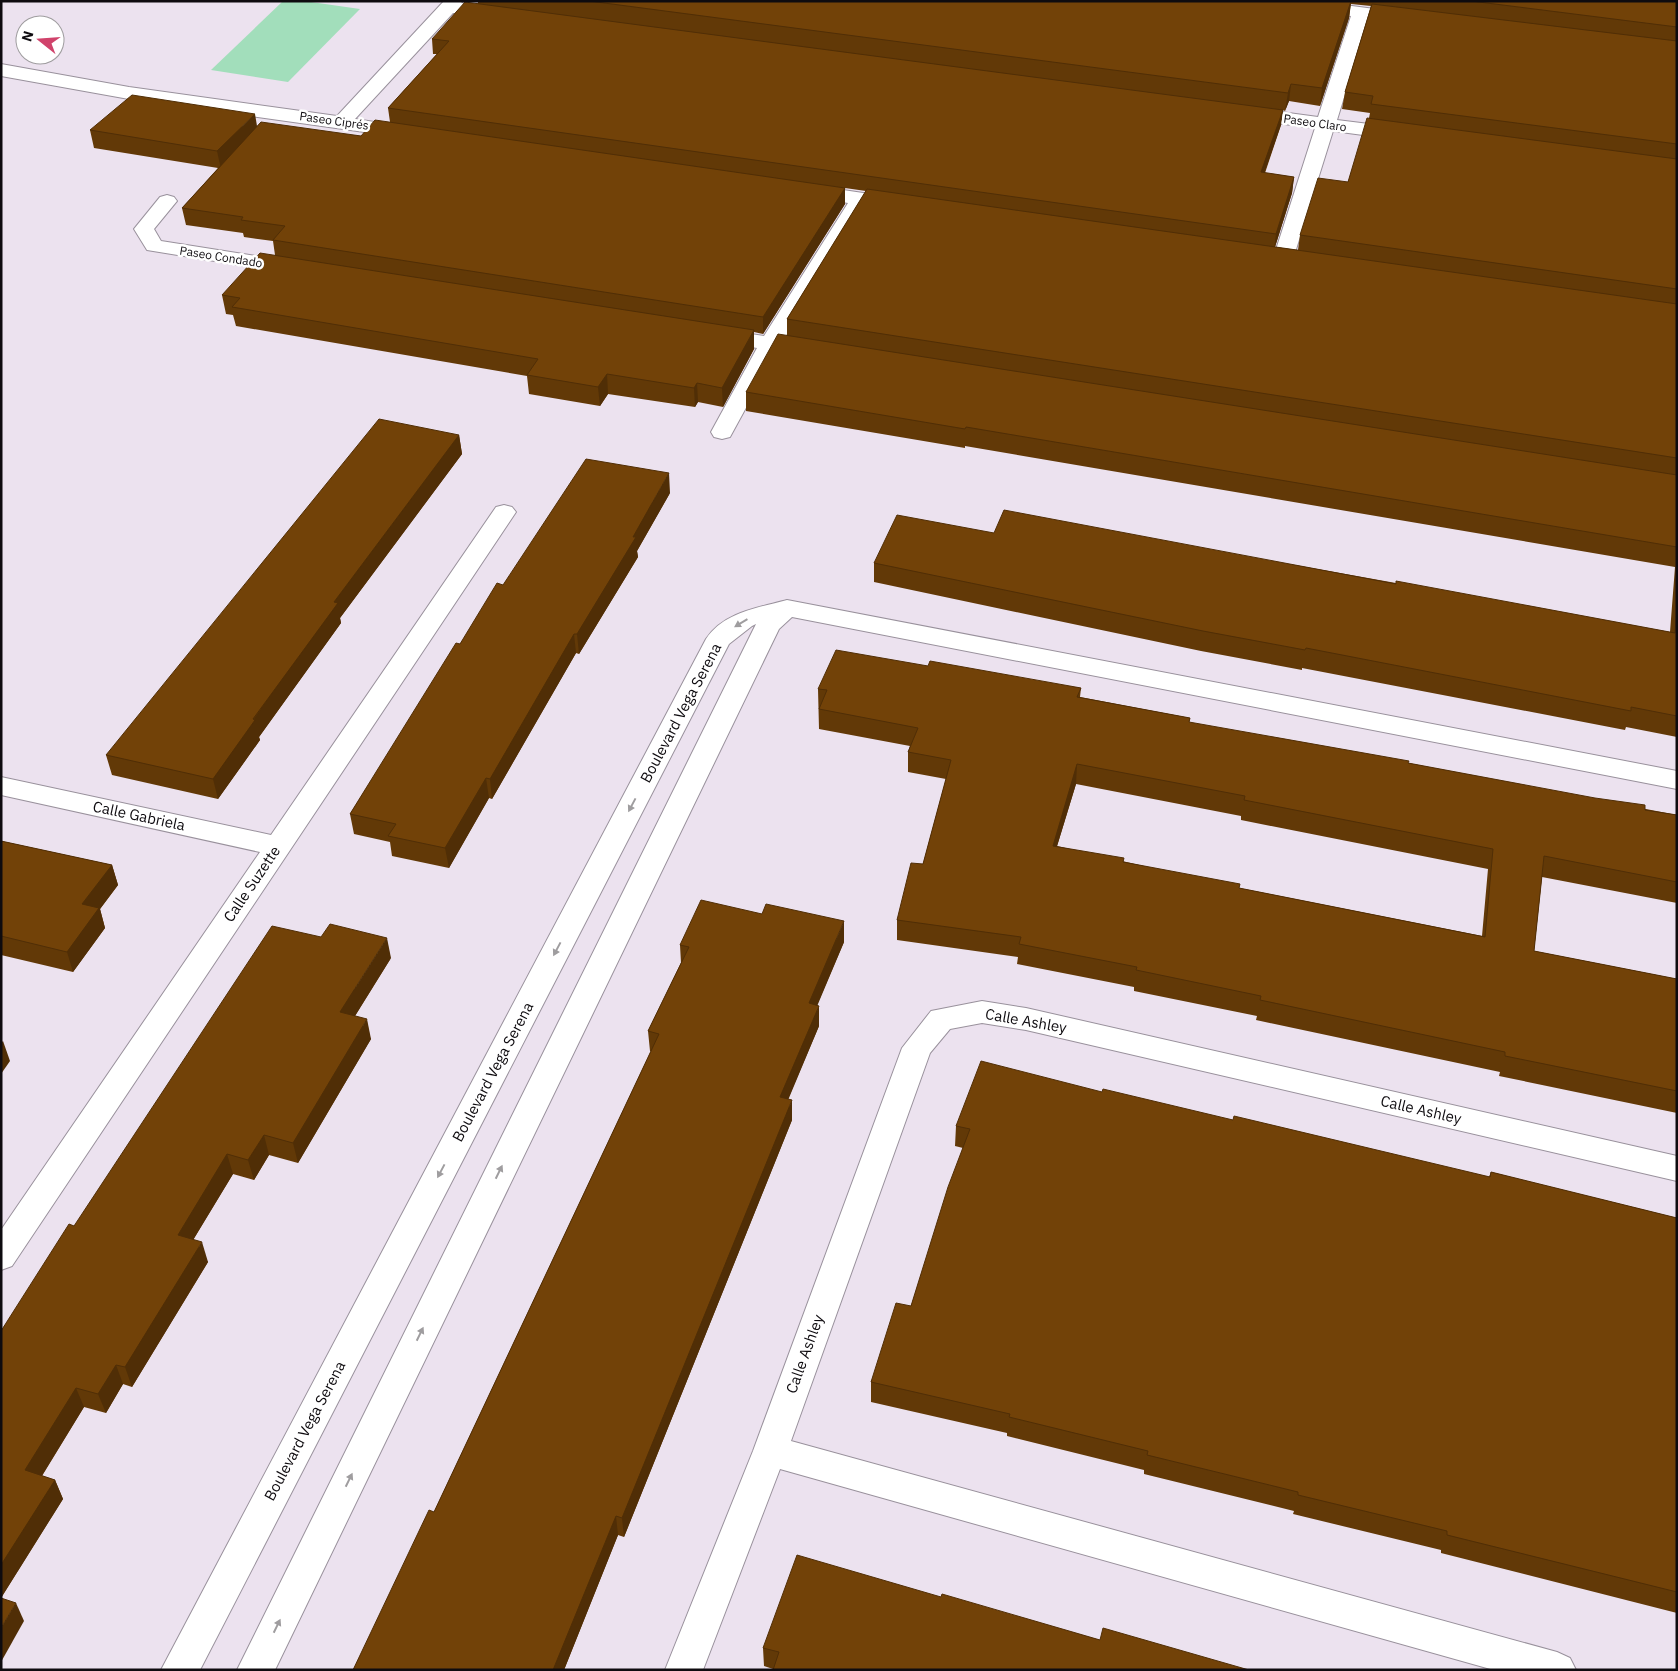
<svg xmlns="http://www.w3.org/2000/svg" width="1678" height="1671" viewBox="0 0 1678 1671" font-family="'IBM Plex Sans',sans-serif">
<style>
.green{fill:#a2debb}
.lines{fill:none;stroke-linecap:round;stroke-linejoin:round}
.minor-casing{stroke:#99919c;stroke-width:2}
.minor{fill:#fff;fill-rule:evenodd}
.wall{fill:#623907;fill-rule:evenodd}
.shaded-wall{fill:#502e06}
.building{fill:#724208;stroke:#502e06;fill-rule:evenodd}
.oneway{fill:#9f9d9f}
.labels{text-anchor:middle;stroke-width:5;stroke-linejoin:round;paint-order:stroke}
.far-street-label{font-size:12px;fill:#0e0b0f;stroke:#fff}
.street-label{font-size:15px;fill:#0e0b0f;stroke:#fff}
</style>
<rect width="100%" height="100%" fill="#ece2ef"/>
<path class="green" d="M 283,1 L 304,1 L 360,9 L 288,82 L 211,70 Z"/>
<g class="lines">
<g class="minor-casing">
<g id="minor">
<path d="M 444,1 L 463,1 L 461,3 L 502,9 L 505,13 L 502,17 L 496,18 L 453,13 L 355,119 L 414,128 L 417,132 L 414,136 L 407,138 L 129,99 L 1,76 L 1,64 L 129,87 L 337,116 Z"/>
<path d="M 1261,1 L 1314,1 L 1405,13 L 1411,14 L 1414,18 L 1411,22 L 1405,23 L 1368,19 L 1337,120 L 1401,128 L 1408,130 L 1411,134 L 1408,138 L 1401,140 L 1333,131 L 1293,259 L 1290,263 L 1283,265 L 1276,263 L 1273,259 L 1315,128 L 1245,119 L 1238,117 L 1236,113 L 1238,109 L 1245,107 L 1318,117 L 1351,16 L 1270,6 L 1264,5 Z"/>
<path d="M 809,185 L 897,198 L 904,200 L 907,204 L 904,208 L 897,210 L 866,205 L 784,339 L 817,345 L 820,350 L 817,355 L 809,357 L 777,351 L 730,437 L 722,439 L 714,437 L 711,432 L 757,348 L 710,340 L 707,335 L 710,330 L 718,329 L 764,336 L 848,203 L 802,195 L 799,191 L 802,187 Z"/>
<path d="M 167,195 L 174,197 L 177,201 L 154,229 L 161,241 L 288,261 L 295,263 L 298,267 L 295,271 L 288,273 L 147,250 L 134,229 L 160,197 Z"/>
<path d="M 504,505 L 512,507 L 516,512 L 12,1266 L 1,1270 L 1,1230 L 260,852 L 1,795 L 1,777 L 271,835 L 496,507 Z"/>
<path d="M 787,600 L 1677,771 L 1677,789 L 792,617 L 779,629 L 275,1670 L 237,1670 L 756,624 L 752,626 L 729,644 L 200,1670 L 161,1670 L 706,639 C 724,612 758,608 787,600 Z"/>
<path d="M 982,1001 L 1026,1008 L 1677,1156 L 1677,1181 L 1026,1030 L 982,1023 L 950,1029 L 930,1053 L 791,1441 L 1557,1652 L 1570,1658 L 1576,1670 L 1494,1670 L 780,1469 L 703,1670 L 665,1670 L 753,1451 L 902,1048 L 931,1011 Z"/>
</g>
</g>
<use href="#minor" class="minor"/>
</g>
<g class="wall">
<path d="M 478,1 L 1677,1 L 1677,737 L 1626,727 L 1625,730 L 1302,668 L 1302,670 L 1201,651 L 874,582 L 874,563 L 994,533 L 1295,565 L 1670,632 L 1675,567 L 965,446 L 965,448 L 746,411 L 746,392 L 787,336 L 787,319 L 866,191 L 845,188 L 845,204 L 763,334 L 754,332 L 754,349 L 723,407 L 698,402 L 695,407 L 608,394 L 600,406 L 529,394 L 527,376 L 236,326 L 233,315 L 226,314 L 222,295 L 275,255 L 273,241 L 244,237 L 243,233 L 186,225 L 182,208 L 218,168 L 94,148 L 90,130 L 257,126 L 361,136 L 390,122 L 388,108 L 437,54 L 433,54 L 432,39 L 478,3 ZM 1351,4 L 1371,6 L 1345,92 L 1342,109 L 1370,113 L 1369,118 L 1348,182 L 1300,235 L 1298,250 L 1275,247 L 1292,193 L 1294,177 L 1265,173 L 1281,125 L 1283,110 L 1285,111 L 1289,101 L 1320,106 L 1349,18 Z"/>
<path d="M 459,435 L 462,454 L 340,618 L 341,623 L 259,737 L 260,740 L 218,799 L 112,775 L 106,755 Z"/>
<path d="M 670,493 L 637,551 L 638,557 L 579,654 L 576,653 L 492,799 L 489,798 L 449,868 L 392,856 L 390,842 L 354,834 L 350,814 L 460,644 L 503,585 Z"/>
<path d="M 928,666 L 1081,688 L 1080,697 L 1190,718 L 1189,723 L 1408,763 L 1677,815 L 1677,903 L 1542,877 L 1534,951 L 1677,979 L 1677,1113 L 1499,1076 L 1500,1072 L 1256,1020 L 1257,1016 L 1134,991 L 1134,987 L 1017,964 L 1018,957 L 897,940 L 897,920 L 923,864 L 946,779 L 908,772 L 908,752 L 910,746 L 819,729 L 818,689 ZM 1076,784 L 1241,816 L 1241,820 L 1488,869 L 1482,936 L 1239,888 L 1057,846 Z"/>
<path d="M 1,841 L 112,865 L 118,885 L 100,909 L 105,928 L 73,972 L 1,955 Z"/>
<path d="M 762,914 L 844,942 L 817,1005 L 819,1026 L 788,1099 L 792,1120 L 624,1537 L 618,1535 L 564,1670 L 353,1670 L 434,1512 L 651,1051 L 650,1051 L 648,1031 L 681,963 L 680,945 Z"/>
<path d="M 391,958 L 355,1016 L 371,1039 L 298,1163 L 269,1155 L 254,1180 L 233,1174 L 193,1240 L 208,1262 L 132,1387 L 123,1384 L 106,1413 L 84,1407 L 42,1476 L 55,1480 L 63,1499 L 1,1598 L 1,1331 L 74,1226 Z"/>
<path d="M 1102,1092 L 1489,1177 L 1491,1172 L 1677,1218 L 1677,1613 L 1441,1553 L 1441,1550 L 1293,1514 L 1294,1511 L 1144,1474 L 1144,1470 L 1007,1436 L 1007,1433 L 871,1402 L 871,1382 L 911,1306 L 963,1148 L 955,1146 L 956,1126 Z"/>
<path d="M 941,1597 L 1100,1640 L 1249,1670 L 773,1669 L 764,1666 L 763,1648 Z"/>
</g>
<g class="shaded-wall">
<path d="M 1351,1 L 1349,18 L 1320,106 L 1322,88 Z"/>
<path d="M 1291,84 L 1289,101 L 1285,111 L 1288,93 Z"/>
<path d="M 1283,110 L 1281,125 L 1259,188 L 1261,172 Z"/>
<path d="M 255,114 L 258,132 L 221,169 L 217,151 Z"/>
<path d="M 1294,177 L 1292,193 L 1274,250 L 1276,234 Z"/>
<path d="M 845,188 L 845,204 L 763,334 L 763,317 Z"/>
<path d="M 754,330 L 754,349 L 723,407 L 722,388 Z"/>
<path d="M 607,374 L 608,394 L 600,406 L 598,387 Z"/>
<path d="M 697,383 L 698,402 L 695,407 L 694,388 Z"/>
<path d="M 459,435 L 462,454 L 340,618 L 341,623 L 259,737 L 260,740 L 218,799 L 213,779 L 334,602 Z"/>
<path d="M 669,473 L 670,493 L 637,551 L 638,557 L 579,654 L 577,634 Z"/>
<path d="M 574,634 L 576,653 L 492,799 L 490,779 Z"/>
<path d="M 1077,764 L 1076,784 L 1051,866 L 1053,846 Z"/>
<path d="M 486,778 L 489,798 L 449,868 L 445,848 Z"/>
<path d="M 112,865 L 118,885 L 100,909 L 105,928 L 73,972 L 67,952 L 82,904 Z"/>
<path d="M 844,921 L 844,942 L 810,1023 L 809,1003 Z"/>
<path d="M 387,938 L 391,958 L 345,1032 L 340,1012 Z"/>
<path d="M 819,1006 L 819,1026 L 781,1117 L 780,1097 Z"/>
<path d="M 367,1019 L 371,1039 L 298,1163 L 293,1143 Z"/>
<path d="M 3,1041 L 10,1061 L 1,1074 L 1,1043 Z"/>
<path d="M 792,1100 L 792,1120 L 624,1537 L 622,1518 Z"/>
<path d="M 264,1135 L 269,1155 L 254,1180 L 248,1160 Z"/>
<path d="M 227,1154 L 233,1174 L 184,1255 L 178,1235 Z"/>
<path d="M 202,1242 L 208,1262 L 132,1387 L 125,1367 Z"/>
<path d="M 116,1365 L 123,1384 L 106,1413 L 98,1394 Z"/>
<path d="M 76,1388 L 84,1407 L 33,1490 L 25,1470 Z"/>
<path d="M 55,1480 L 63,1499 L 1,1598 L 1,1565 Z"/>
<path d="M 616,1516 L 618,1535 L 564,1670 L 553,1670 Z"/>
<path d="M 16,1603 L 24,1621 L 1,1662 L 1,1628 Z"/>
</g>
<g class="building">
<path d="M 589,1 L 1351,1 L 1322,88 L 1291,84 L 1288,93 Z"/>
<path d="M 1471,1 L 1677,1 L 1677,27 Z"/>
<path d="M 465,2 L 1283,110 L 1261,172 L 1294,177 L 1276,234 L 388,108 L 449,41 L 432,39 Z"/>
<path d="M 1372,4 L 1677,41 L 1677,144 L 1371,104 L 1373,96 L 1345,92 Z"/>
<path d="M 132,95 L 255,114 L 217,151 L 90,130 Z"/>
<path d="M 1367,118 L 1677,159 L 1677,289 L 1300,235 L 1318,178 L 1348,182 Z"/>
<path d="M 375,120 L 845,188 L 763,317 L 273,240 L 285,226 L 241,220 L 243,217 L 182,208 L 261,122 L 361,136 Z"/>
<path d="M 867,189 L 1677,304 L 1677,458 L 787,319 Z"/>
<path d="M 260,253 L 754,330 L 722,388 L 697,383 L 694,388 L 607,374 L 598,387 L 527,375 L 538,359 L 232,307 L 240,298 L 222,295 Z"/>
<path d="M 778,334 L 1677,475 L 1677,547 L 966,427 L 965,429 L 746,392 Z"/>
<path d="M 379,419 L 459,435 L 334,602 L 338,603 L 253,719 L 255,720 L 213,779 L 106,755 Z"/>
<path d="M 586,459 L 669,473 L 633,537 L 636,537 L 577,634 L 574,634 L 490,779 L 486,778 L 445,848 L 388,836 L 396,824 L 350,814 L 456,643 L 460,644 L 497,583 L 503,585 Z"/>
<path d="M 1004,510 L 1295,565 L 1396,584 L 1396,581 L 1675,633 L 1677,606 L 1677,716 L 1631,707 L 1631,711 L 1306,648 L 1305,650 L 1203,631 L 874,563 L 897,515 L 994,533 Z"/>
<path d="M 836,650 L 928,666 L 930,661 L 1081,688 L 1077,697 L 1190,718 L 1189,722 L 1409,761 L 1408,763 L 1595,798 L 1645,805 L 1645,810 L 1677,815 L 1677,882 L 1544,856 L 1534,951 L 1677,979 L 1677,1091 L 1505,1056 L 1505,1052 L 1260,1000 L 1261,996 L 1136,970 L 1137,967 L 1019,944 L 1021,937 L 897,920 L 911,863 L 923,864 L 951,760 L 908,752 L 918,728 L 819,709 L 827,690 L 818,689 ZM 1077,764 L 1245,796 L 1244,800 L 1493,849 L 1485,937 L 1239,888 L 1240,884 L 1123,862 L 1124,858 L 1053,846 Z"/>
<path d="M 1,841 L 112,865 L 82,904 L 99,908 L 67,952 L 1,936 Z"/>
<path d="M 701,900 L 762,914 L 766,904 L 844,921 L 809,1003 L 819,1006 L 780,1097 L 792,1100 L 622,1518 L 616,1516 L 553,1670 L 353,1670 L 429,1510 L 434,1512 L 659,1034 L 648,1031 L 689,947 L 680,945 Z"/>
<path d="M 330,924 L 387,938 L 340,1012 L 367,1019 L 293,1143 L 264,1135 L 248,1160 L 227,1154 L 178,1235 L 202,1242 L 125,1367 L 116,1365 L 98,1394 L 76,1388 L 25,1470 L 55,1480 L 1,1565 L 1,1331 L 69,1224 L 74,1226 L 272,926 L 321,937 Z"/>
<path d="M 981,1061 L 1102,1092 L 1103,1089 L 1233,1120 L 1234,1116 L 1490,1177 L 1491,1172 L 1677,1218 L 1677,1592 L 1447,1535 L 1447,1531 L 1298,1495 L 1298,1492 L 1147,1455 L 1148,1451 L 1009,1417 L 1010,1414 L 871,1382 L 896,1303 L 911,1306 L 948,1187 L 970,1129 L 956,1126 Z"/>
<path d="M 797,1555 L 941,1597 L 942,1594 L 1100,1640 L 1103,1628 L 1249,1670 L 773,1670 L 779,1652 L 763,1648 Z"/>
<path d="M 1,1598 L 16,1603 L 1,1628 Z"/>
</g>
<defs><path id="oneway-solid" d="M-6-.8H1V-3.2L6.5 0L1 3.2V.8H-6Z" transform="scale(1.25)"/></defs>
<g class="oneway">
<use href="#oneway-solid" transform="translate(741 623) rotate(149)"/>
<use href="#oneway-solid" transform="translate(632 805) rotate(118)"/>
<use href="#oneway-solid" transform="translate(557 949) rotate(118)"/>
<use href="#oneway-solid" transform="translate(441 1171) rotate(118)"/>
<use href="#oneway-solid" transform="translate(499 1172) rotate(-64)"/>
<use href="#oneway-solid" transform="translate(420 1334) rotate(-64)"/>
<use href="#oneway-solid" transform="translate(349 1480) rotate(-64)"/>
<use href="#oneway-solid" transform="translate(277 1626) rotate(-64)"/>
</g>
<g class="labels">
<g class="far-street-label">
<text transform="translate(334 121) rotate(8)" y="4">Paseo Ciprés</text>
<text transform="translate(1315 123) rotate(8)" y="4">Paseo Claro</text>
<text transform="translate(221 257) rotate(9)" y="4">Paseo Condado</text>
</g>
<g class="street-label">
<text transform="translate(681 713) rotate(-62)" y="5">Boulevard Vega Serena</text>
<text transform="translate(139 816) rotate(12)" y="5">Calle Gabriela</text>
<text transform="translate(252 884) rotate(-56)" y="5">Calle Suzette</text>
<text transform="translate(1026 1021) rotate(10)" y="5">Calle Ashley</text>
<text transform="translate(493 1072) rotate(-62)" y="5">Boulevard Vega Serena</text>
<text transform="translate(1421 1110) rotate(13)" y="5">Calle Ashley</text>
<text transform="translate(805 1354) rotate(-70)" y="5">Calle Ashley</text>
<text transform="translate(305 1431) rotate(-62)" y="5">Boulevard Vega Serena</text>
</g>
</g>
<rect width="1678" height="1671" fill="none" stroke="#0e0b0f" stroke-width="5"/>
<g transform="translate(40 40) rotate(287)"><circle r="24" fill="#ffffff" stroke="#9f9d9f"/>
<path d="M0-4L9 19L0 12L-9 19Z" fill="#d0426b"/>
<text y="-8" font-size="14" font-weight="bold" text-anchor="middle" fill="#0e0b0f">N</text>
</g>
</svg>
